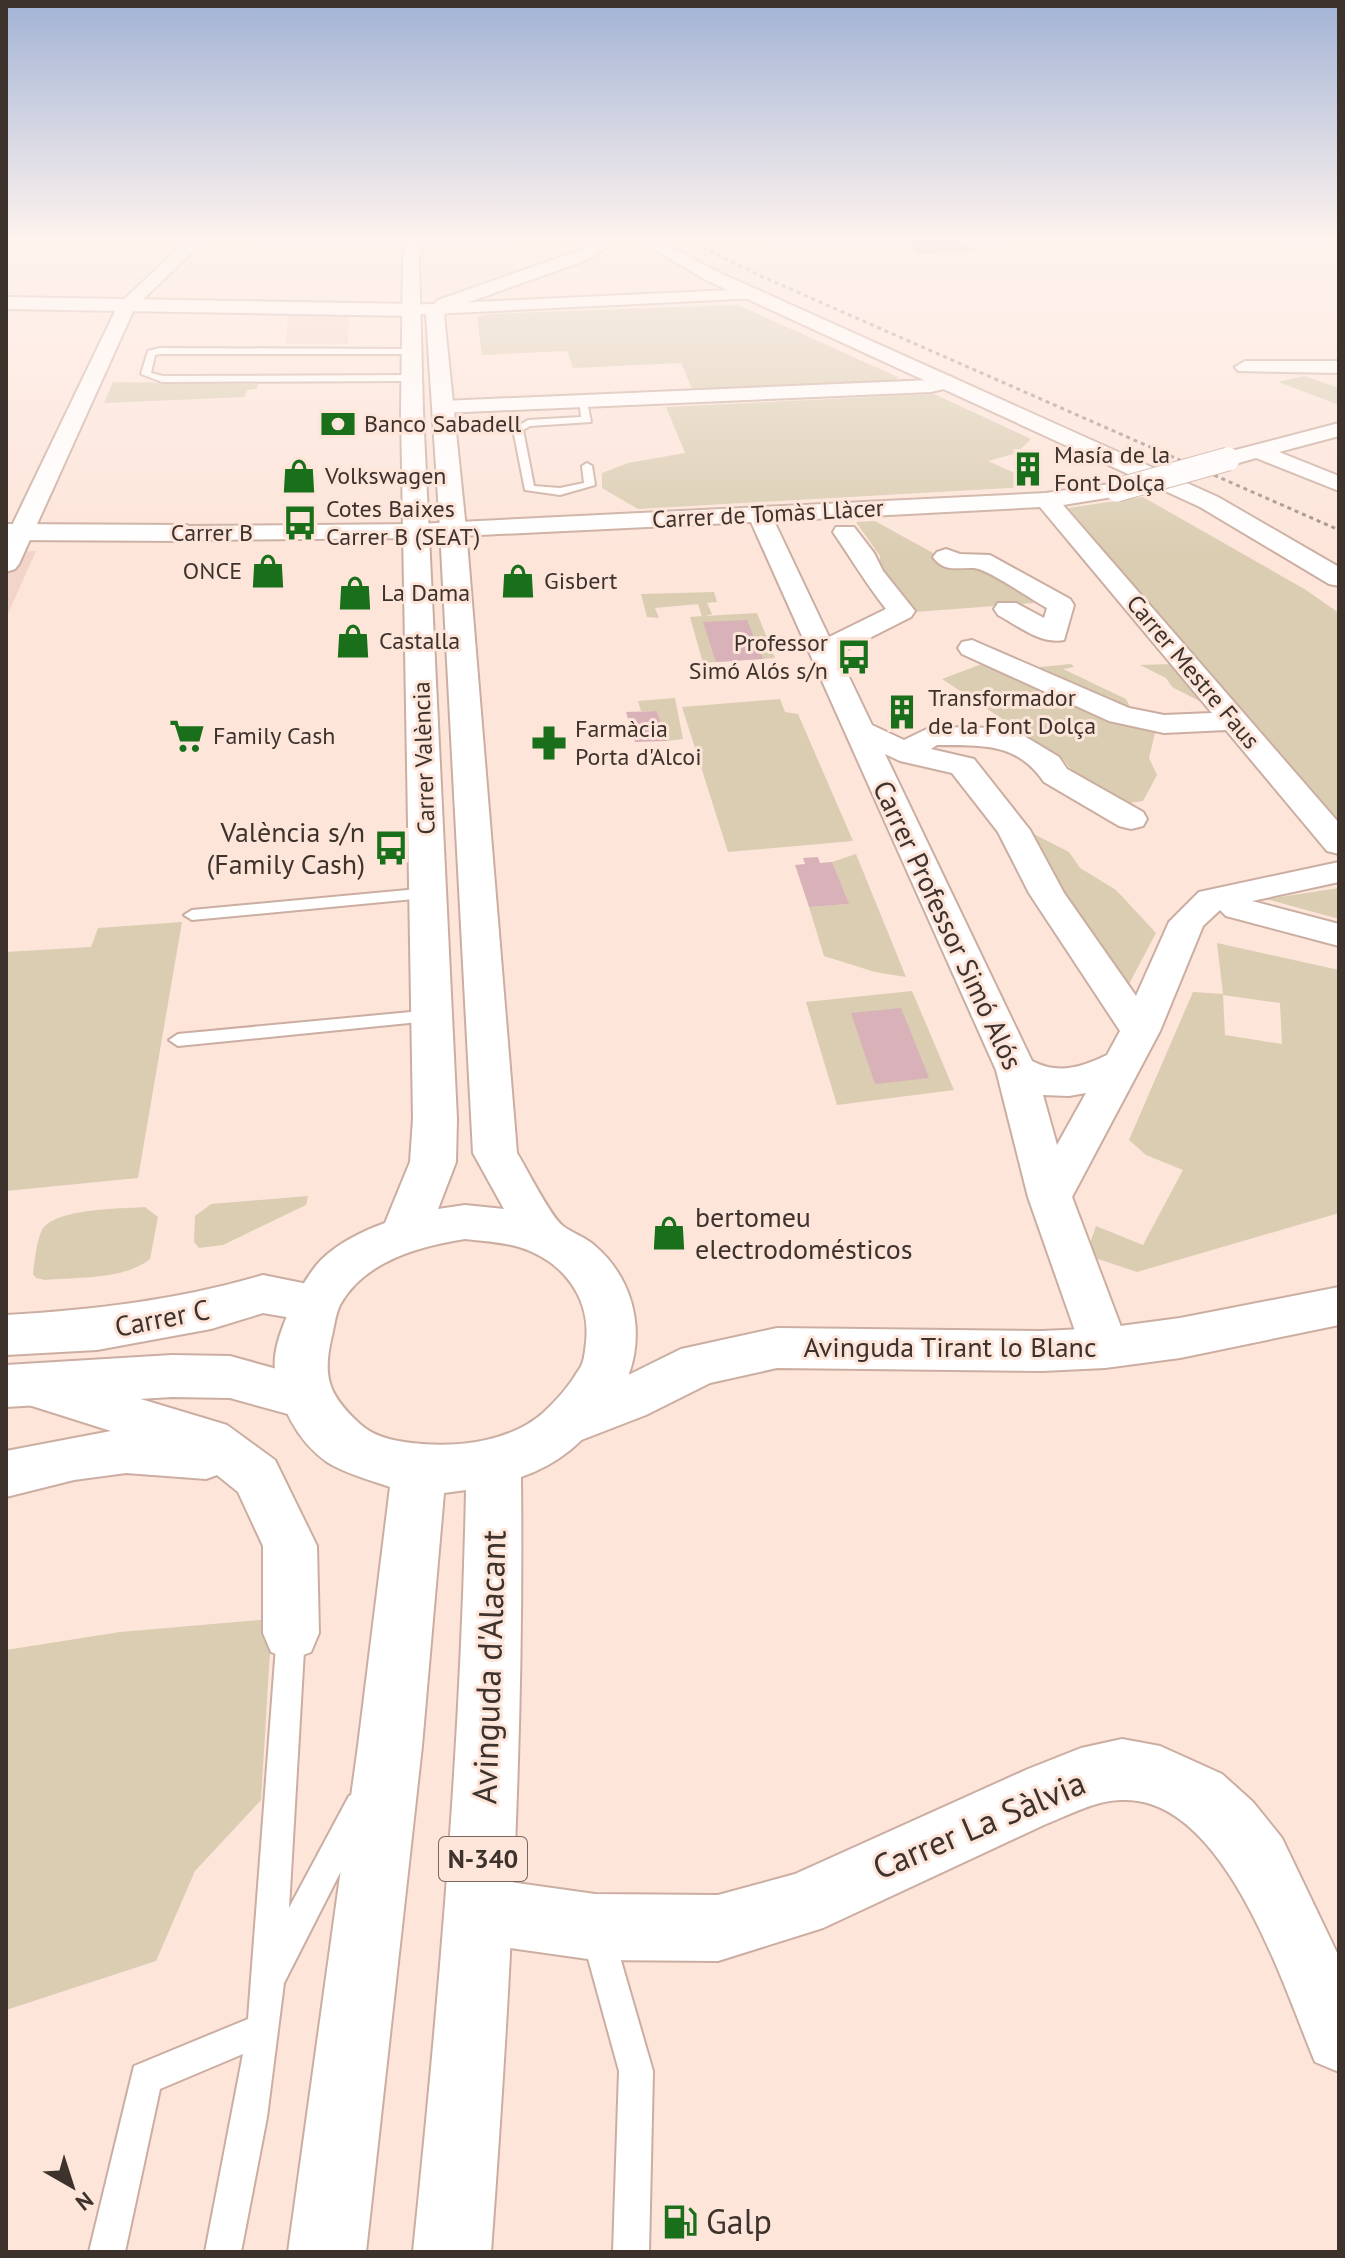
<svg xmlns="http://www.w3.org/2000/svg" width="1345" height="2258" viewBox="0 0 1345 2258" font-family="'PT Sans',sans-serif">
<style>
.built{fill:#f2d5c8}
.green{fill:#dacdb2;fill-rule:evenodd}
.water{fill:#d9b1b8}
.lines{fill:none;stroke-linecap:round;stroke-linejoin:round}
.lane-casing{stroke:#cbaea1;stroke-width:4}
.street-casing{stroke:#cbaea1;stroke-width:4}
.secondary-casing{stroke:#cbaea1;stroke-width:4}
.primary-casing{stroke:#cbaea1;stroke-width:4}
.lane{fill:#fff;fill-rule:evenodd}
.street{fill:#fff;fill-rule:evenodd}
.secondary{fill:#fff;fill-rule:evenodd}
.primary{fill:#fff;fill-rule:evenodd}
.rail{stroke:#a29088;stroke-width:3;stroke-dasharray:4 4;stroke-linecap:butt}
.street-bridge-casing{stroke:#cbaea1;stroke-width:25;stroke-linecap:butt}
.street-bridge{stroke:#fff;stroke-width:23}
.labels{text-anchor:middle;stroke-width:6;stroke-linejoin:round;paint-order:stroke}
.far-poi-label{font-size:24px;fill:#3e322d;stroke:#fde5da;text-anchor:start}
.far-street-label{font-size:24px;fill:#3e322d;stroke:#fde5da}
.shield{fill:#fde5da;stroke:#776861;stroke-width:2}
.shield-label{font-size:26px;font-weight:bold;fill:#3e322d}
.poi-label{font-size:28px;fill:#3e322d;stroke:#fde5da;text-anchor:end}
.street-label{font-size:28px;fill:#3e322d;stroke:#fde5da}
.near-street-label{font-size:34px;fill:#3e322d;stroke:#fde5da}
.near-poi-label{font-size:34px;fill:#3e322d;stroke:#fde5da;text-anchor:start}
</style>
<rect width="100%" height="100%" fill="#fde5da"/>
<g class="built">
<path d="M 288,315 L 349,316 L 348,344 L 286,344 Z"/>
<path d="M 36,551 L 6,618 L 6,552 Z"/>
</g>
<g class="green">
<path d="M 731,305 L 740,306 L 898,377 L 894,382 L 693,391 L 681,363 L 573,368 L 567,351 L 482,355 L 477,317 L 488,314 Z"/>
<path d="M 1304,376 L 1339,388 L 1339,405 L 1278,382 Z"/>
<path d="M 113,382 L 258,384 L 257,389 L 247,390 L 245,397 L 104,403 Z"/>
<path d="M 934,394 L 1031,439 L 1017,453 L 988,461 L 1044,486 L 638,509 L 602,488 L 602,473 L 628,463 L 685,453 L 666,407 Z"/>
<path d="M 1143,497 L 1306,590 L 1339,613 L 1339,825 L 1068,508 Z"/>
<path d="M 875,521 L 953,564 L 978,564 L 1018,587 L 1034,603 L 915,612 L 880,573 L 880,556 L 856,522 Z"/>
<path d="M 714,592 L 717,602 L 707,603 L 712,614 L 705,616 L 757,613 L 775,658 L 703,663 L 690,617 L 702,616 L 698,604 L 655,608 L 659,618 L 647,617 L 641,594 Z"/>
<path d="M 987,662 L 1156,729 L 1149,758 L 1157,775 L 1143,801 L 1123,804 L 1073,772 L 1063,759 L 942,679 Z"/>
<path d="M 1071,664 L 1074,667 L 1063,669 L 1126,699 L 1130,707 L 1153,717 L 1124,711 L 1030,668 Z"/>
<path d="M 1174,664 L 1207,705 L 1172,687 L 1166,678 L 1140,665 Z"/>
<path d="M 675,698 L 683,739 L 667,741 L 657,711 L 641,711 L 638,701 Z"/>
<path d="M 780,699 L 785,712 L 798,714 L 853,841 L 728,852 L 682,707 Z"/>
<path d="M 1024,829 L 1069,852 L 1080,868 L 1116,890 L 1156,933 L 1129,984 L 1059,892 Z"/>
<path d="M 856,854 L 906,977 L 875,972 L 824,956 L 809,907 L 848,904 L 832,862 Z"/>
<path d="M 1339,888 L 1339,919 L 1266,899 Z"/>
<path d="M 182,922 L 138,1178 L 6,1191 L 6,952 L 91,947 L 98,928 Z"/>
<path d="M 1217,943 L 1339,970 L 1339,1213 L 1137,1272 L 1086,1255 L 1096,1226 L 1143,1245 L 1183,1170 L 1146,1155 L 1129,1140 L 1193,992 L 1223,994 ZM 1223,995 L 1280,1003 L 1282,1044 L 1225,1035 Z"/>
<path d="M 912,991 L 954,1090 L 837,1105 L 806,1002 Z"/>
<path d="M 308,1196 L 306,1205 L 223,1245 L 199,1248 L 194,1242 L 195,1216 L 211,1204 Z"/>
<path d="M 145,1207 L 158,1217 L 150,1259 C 124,1280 77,1277 45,1280 L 36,1278 L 33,1274 C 35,1260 36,1242 42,1230 C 55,1208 120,1209 145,1207 Z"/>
<path d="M 272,1619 L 261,1800 L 195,1871 L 156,1961 L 6,2010 L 6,1650 L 120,1632 Z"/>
</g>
<g class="water">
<path d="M 895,237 L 957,237 L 977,250 L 920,254 Z"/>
<path d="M 747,620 L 763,659 L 716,662 L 703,622 Z"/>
<path d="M 657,711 L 667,741 L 635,742 L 626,712 Z"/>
<path d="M 818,857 L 820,863 L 832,862 L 849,904 L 809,907 L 795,865 L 805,864 L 803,858 Z"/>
<path d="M 901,1008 L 929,1078 L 875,1084 L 851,1013 Z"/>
</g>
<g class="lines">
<g class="lane-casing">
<g id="lane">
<path d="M 160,348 L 411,349 L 414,354 L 160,354 L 155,355 L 151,373 L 163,376 L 411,375 L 416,378 L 411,381 L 162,382 L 141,374 L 148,351 Z"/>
<path d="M 579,399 L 587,401 L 591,422 L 530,426 L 523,430 L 534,486 L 560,488 L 584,483 L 582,466 L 587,463 L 592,466 L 595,485 L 560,495 L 525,490 L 513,429 L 528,420 L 581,417 Z"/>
<path d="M 429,888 L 435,889 L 437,893 L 435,897 L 192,920 L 184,915 L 192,910 Z"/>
<path d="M 432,1010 L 441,1016 L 439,1020 L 178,1046 L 169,1040 L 178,1034 Z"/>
<path d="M 291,1620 L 301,1624 L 305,1633 L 289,1908 L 349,1796 L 359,1791 L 369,1796 L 374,1806 L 284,1983 L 267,2117 L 241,2252 L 205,2252 L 243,2054 L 160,2089 L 125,2252 L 89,2252 L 134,2066 L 248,2019 L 277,1633 L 281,1624 Z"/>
<path d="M 597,1917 L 608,1922 L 613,1933 L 653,2071 L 649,2252 L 613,2252 L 619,2071 L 581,1933 L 586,1922 Z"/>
</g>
</g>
<g class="street-casing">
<g id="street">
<path d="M 191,237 L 208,237 L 135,307 L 19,564 L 15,569 L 6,572 L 6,538 L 118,305 Z"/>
<path d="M 753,289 L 759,290 L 762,294 L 759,298 L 411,315 L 402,310 L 411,305 Z"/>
<path d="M 1245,361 L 1339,361 L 1339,373 L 1238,371 L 1235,367 Z"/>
<path d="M 950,376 L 960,382 L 957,386 L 931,392 L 443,413 L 433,407 L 443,401 L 931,380 Z"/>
<path d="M 1339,423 L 1339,436 L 1279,452 L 1339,476 L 1339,491 L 1256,458 L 1228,466 L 1217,459 L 1220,454 Z"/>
<path d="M 1117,483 L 1125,485 L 1129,490 L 1125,495 L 1063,505 L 1339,823 L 1339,854 L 1327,851 L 1226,730 L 1164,733 L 1109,721 L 962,654 L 958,648 L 962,642 L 972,640 L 1129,708 L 1164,715 L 1212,713 L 1040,507 L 774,521 L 829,637 L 886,609 C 866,584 851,558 833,532 L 836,527 L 854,527 L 874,553 L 883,571 L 915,611 L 911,617 L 838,654 L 872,725 L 904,740 L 931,727 L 1005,728 L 1016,731 L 1059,757 L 1067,769 L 1143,812 L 1147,819 L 1143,826 L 1131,829 L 1119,826 L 1044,782 C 1016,741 981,746 937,745 L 931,749 L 974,759 L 1030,830 L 1064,893 L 1136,996 L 1169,922 L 1199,892 L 1339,862 L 1339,882 L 1252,901 L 1339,924 L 1339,946 L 1226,916 L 1220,910 L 1203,926 L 1160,1031 L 1072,1197 L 1129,1348 L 1122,1362 L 1105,1367 L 1088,1362 L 1081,1348 L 1028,1197 L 996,1070 L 751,522 L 417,538 L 186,540 L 177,538 L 174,533 L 177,528 L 186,526 L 417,524 L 1046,493 ZM 885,754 L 900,761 L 952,773 L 998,832 L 1029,893 L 1120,1031 L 1107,1055 C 1082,1067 1059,1075 1032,1061 ZM 1086,1093 L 1057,1145 L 1043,1095 L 1069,1096 Z"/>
<path d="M 946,549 L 960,554 L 990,555 L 1070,599 L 1074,605 L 1064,640 C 1041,645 1017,625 998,615 L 994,609 L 998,603 L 1016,603 L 1044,618 L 1047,608 C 1032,600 988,569 974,568 C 958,567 944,573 933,557 L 937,552 Z"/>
<path d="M 31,1366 L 227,1425 L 275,1460 L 317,1546 L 319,1633 L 311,1652 L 291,1660 L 271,1652 L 263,1633 L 263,1546 L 238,1492 L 217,1475 L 206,1479 L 126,1473 L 74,1480 L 6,1497 L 6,1451 L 111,1431 L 13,1400 L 6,1386 L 13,1372 Z"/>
<path d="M 1122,1739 L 1160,1746 L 1222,1774 L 1253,1802 L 1282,1838 L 1339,1957 L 1339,2072 L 1315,2062 C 1283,1986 1225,1796 1122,1800 C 1096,1800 1069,1815 1046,1824 L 823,1928 L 718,1961 L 595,1960 L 481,1944 L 458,1934 L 448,1911 L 458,1888 L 481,1878 L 595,1894 L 718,1895 L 795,1874 L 1028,1769 L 1081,1748 Z"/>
</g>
</g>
<g class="secondary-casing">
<g id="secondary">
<path d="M 633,237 L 653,237 L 718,272 L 1218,497 L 1339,567 L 1339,586 L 1329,584 L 1200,507 L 706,280 Z"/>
<path d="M 6,297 L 411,304 L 420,310 L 411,316 L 6,309 Z"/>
<path d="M 6,524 L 186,525 L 195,528 L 199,533 L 195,538 L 186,541 L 6,540 Z"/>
<path d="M 263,1275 L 332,1289 L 340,1303 L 332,1317 L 315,1322 L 263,1313 L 211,1329 L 97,1350 L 6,1355 L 6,1315 C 94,1310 178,1300 263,1275 Z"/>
<path d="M 1339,1287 L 1339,1325 L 1180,1358 L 1105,1368 L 1042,1371 L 777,1368 L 710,1383 L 646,1415 L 571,1444 L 552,1438 L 544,1422 L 552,1406 L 608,1385 L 681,1349 L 777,1328 L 1042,1331 L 1105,1328 L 1180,1318 Z"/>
<path d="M 172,1355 L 230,1356 L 324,1382 L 332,1397 L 324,1412 L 306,1419 L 230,1398 L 172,1397 L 6,1407 L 6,1365 Z"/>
</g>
</g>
<g class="primary-casing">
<path id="primary" d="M 409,237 L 425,237 L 419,258 L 423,411 L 457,1119 L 456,1162 L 438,1209 L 465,1205 L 504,1209 L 473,1153 L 440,529 L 426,314 L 438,300 L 575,252 L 601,237 L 621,237 L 587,260 L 452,308 L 444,315 L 466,529 L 517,1153 C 527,1169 550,1216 563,1226 C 572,1233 585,1237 594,1245 C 645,1288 649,1361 608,1411 C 582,1442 561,1463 521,1477 C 524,1736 510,1994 491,2252 L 413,2252 C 439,1999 461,1745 466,1490 L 444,1493 L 422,1746 L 366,2252 L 288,2252 L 358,1746 L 390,1487 C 370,1480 344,1473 327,1462 C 297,1441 279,1405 275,1369 C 271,1340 302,1279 322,1259 C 340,1242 363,1231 385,1223 L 410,1162 L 413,1119 L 401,411 L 403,258 ZM 465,1239 C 483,1241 502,1242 519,1247 C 562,1260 591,1297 586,1342 C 585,1352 584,1364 578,1371 C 570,1385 555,1402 543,1413 C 511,1441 462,1447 422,1444 C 401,1442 376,1439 360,1424 C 331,1397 322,1380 331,1340 C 334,1329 335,1315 340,1305 C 364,1261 420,1246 465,1239 Z"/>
</g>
<use href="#lane" class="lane"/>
<use href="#street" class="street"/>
<use href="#secondary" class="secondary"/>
<use href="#primary" class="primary"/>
<path class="rail" d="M 681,237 L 763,277 L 1339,530"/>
<g class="street-bridge-casing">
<path id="street-bridge" d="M 1117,490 L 1228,459"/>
</g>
<use href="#street-bridge" class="street-bridge"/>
</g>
<linearGradient id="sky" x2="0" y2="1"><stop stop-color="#a2b3d5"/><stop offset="0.43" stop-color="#fef3ee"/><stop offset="1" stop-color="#fef3ee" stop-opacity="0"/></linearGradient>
<rect width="1345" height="553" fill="url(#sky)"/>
<defs>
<g id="bank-bare" transform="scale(2.76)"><path d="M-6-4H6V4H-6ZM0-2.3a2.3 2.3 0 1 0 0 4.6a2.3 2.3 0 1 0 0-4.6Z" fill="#1a701a" stroke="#fde5da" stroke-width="2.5" paint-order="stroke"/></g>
<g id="building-bare" transform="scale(2.76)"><path d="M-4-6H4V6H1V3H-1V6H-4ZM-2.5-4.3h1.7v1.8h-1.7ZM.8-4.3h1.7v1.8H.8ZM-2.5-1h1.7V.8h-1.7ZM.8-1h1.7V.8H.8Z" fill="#1a701a" stroke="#fde5da" stroke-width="2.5" paint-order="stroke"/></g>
<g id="shop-bare" transform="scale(2.76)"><path d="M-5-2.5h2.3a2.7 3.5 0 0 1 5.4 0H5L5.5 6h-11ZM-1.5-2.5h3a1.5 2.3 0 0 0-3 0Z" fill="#1a701a" stroke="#fde5da" stroke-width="2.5" paint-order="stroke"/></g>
<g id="bus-bare" transform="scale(2.76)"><path d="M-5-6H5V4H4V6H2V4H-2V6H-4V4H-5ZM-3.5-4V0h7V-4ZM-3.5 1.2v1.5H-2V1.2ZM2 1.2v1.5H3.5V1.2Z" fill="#1a701a" stroke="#fde5da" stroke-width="2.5" paint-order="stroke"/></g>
<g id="supermarket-bare" transform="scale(2.76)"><path d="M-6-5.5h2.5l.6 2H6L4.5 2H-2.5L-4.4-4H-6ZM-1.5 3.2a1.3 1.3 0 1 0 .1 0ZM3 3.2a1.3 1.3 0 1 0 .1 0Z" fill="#1a701a" stroke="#fde5da" stroke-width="2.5" paint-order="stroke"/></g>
<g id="pharmacy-bare" transform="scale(2.76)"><path d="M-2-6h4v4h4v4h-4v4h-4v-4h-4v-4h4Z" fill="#1a701a" stroke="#fde5da" stroke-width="2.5" paint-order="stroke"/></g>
<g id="fuel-bare" transform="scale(2.76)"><path d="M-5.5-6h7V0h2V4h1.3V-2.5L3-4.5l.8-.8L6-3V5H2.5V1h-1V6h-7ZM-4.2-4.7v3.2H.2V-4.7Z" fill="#1a701a" stroke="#fde5da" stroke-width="2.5" paint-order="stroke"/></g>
</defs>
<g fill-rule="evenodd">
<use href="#bank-bare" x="338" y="424"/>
<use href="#building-bare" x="1028" y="469"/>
<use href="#shop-bare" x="299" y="476"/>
<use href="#bus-bare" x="300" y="523"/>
<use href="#shop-bare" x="268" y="571"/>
<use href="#shop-bare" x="518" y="581"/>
<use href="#shop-bare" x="355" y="593"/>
<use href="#shop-bare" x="353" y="641"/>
<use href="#bus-bare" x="854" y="657"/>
<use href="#building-bare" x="902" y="712"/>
<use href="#supermarket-bare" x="187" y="736"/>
<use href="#pharmacy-bare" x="549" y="743"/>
<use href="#bus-bare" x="391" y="848"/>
<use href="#shop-bare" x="669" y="1233"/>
<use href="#fuel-bare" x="680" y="2222"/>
</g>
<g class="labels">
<g class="far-poi-label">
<text x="364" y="432">Banco Sabadell</text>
<text x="1054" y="463">Masía de la<tspan x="1054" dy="28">Font Dolça</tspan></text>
<text x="325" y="484">Volkswagen</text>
<text x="326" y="517">Cotes Baixes<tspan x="326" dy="28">Carrer B (SEAT)</tspan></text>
<text x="242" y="579" text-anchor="end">ONCE</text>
<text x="544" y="589">Gisbert</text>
<text x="381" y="601">La Dama</text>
<text x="379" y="649">Castalla</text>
<text x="828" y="651" text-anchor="end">Professor<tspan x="828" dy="28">Simó Alós s/n</tspan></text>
<text x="928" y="706">Transformador<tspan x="928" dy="28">de la Font Dolça</tspan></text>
<text x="575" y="737">Farmàcia<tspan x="575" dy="28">Porta d'Alcoi</tspan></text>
<text x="213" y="744">Family Cash</text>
</g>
<g class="far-street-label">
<text transform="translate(768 514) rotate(-3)" y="8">Carrer de Tomàs Llàcer</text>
<text x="212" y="541">Carrer B</text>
<text transform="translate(1193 672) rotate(50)" y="8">Carrer Mestre Faus</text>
<text transform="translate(424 758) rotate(-92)" y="8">Carrer València</text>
</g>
<rect class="shield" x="439" y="1837" width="88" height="44" rx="6"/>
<g class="shield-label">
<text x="483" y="1868">N-340</text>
</g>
<g class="poi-label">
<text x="365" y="842">València s/n<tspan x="365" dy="32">(Family Cash)</tspan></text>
<text x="695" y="1227" text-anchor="start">bertomeu<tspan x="695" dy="32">electrodomésticos</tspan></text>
</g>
<g class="street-label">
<text transform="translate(948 925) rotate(65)" y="10">Carrer Professor Simó Alós</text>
<text transform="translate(162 1318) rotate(-11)" y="10">Carrer C</text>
<text x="950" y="1357">Avinguda Tirant lo Blanc</text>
</g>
<g class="near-street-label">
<text transform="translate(489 1667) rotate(-88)" y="12">Avinguda d'Alacant</text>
<text transform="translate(979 1825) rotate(-23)" y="12">Carrer La Sàlvia</text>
</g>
<g class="near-poi-label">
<text x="706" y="2234">Galp</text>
</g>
</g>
<rect width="1345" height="2258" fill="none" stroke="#3e322d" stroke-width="16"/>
<g transform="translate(72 2186) rotate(141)" stroke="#fde5da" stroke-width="6" paint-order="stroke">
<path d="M0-6L14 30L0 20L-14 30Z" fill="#3e322d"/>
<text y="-12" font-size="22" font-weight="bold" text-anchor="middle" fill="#3e322d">N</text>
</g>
</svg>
